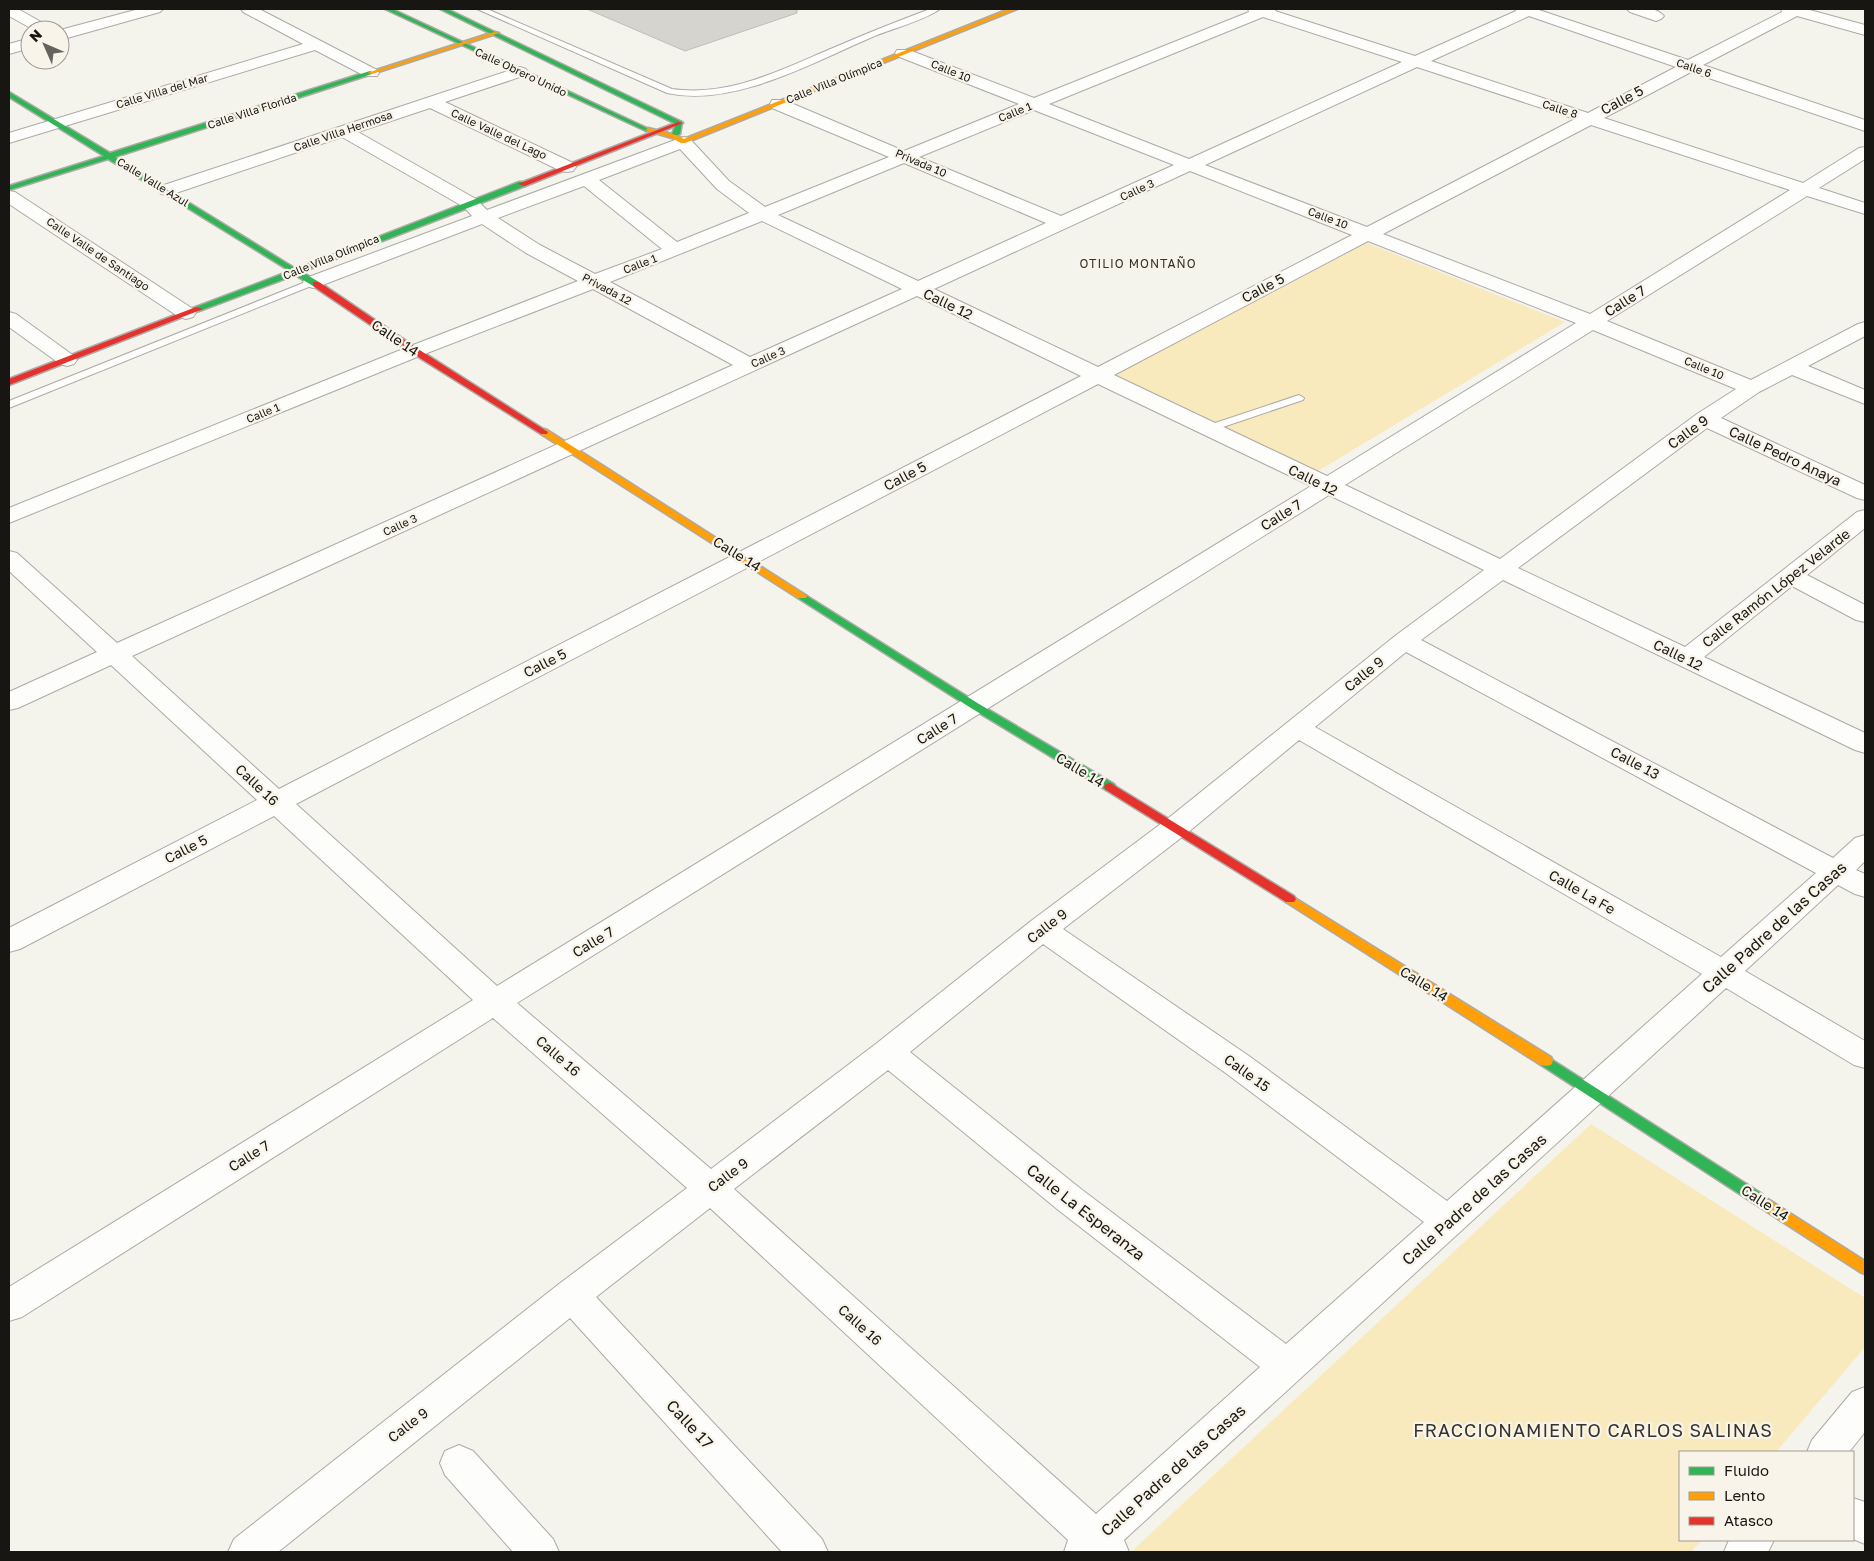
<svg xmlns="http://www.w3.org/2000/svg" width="1874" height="1561" viewBox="0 0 1874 1561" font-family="'Golos Text',sans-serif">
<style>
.green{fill:#f9eabe}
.building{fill:#d5d4cf;stroke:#bfbeb8}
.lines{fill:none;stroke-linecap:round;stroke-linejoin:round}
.lane-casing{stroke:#acaaa6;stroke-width:2}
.street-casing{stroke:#acaaa6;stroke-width:2}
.fast-casing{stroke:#acaaa6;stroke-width:3}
.slow-casing{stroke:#acaaa6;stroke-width:3}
.jam-casing{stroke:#acaaa6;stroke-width:3}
.lane{fill:#fdfdfc;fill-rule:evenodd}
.street{fill:#fdfdfc;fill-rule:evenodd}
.fast{fill:#30b455;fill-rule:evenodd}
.slow{fill:#ff9f0a;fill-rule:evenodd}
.jam{fill:#e5322d;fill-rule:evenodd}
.labels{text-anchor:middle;stroke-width:4.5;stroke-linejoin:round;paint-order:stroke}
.far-street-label{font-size:11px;fill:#171612;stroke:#f8f4e9}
.far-neighbourhood-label{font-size:12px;letter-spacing:1px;fill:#35332a;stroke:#f8f4e9}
.street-label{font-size:14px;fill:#171612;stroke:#f8f4e9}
.near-street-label{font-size:16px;fill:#171612;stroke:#f8f4e9}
.near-neighbourhood-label{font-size:18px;letter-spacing:1px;fill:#35332a;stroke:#f8f4e9}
</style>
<rect width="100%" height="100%" fill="#f4f3ec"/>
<g class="green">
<path d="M 1367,243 L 1565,322 L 1313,474 L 1110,376 Z"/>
<path d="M 1591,1124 L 1865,1298 L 1865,1347 L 1776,1452 L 1680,1452 L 1680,1540 L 1702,1540 L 1691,1552 L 1131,1552 Z"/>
</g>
<path class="building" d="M 587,9 L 797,9 L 797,13 L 685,51 Z"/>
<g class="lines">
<g class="lane-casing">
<g id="lane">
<path d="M 477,9 L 487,9 L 672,89 C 731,97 780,70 833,48 C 865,34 898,21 930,9 L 940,9 C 927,19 893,29 877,35 C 815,61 735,108 667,93 Z"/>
<path d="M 313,279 L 316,280 L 316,284 L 9,408 L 9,401 Z"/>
<path d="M 1299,395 L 1304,398 L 1303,400 L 1211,431 L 1207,432 L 1202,429 L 1203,427 Z"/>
</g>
</g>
<g class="street-casing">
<g id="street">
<path d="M 9,9 L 18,9 L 50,27 L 53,30 L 34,30 L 9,16 Z"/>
<path d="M 139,9 L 163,9 L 160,12 L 60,40 L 60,30 Z"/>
<path d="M 241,9 L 259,9 L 377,70 L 379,73 L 377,76 L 365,76 L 315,50 L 9,143 L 9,133 L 303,44 L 243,12 Z"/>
<path d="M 1248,9 L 1276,9 L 1275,11 L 1415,56 L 1516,11 L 1515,9 L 1536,9 L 1688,60 L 1782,12 L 1781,9 L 1806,9 L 1865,25 L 1865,35 L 1797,16 L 1703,65 L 1865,120 L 1865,131 L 1691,72 L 1604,118 L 1803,183 L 1859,148 L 1865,147 L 1865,159 L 1819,188 L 1865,203 L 1865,214 L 1807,196 L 1607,321 L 1751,380 L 1858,324 L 1865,322 L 1865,336 L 1808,366 L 1865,390 L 1865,404 L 1792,375 L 1759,392 L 1721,418 L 1865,485 L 1865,500 L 1857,498 L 1707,428 L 1518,568 L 1685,647 L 1857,512 L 1865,510 L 1865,528 L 1807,575 L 1865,605 L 1865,622 L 1856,620 L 1792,586 L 1704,657 L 1865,733 L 1865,753 L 1855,750 L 1503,580 L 1421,640 L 1833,858 L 1855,838 L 1865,835 L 1865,861 L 1856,870 L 1865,874 L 1865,897 L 1855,894 L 1838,885 L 1745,971 L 1865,1041 L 1865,1068 L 1854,1065 L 1726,988 L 1124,1540 L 1129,1552 L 1064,1552 L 1068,1540 L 710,1208 L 596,1297 L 822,1539 L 828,1552 L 782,1552 L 570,1318 L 278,1552 L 228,1552 L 234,1539 L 559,1284 L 687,1188 L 493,1018 L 22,1317 L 9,1321 L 9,1287 L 473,1000 L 274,816 L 20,949 L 9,952 L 9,928 L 257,800 L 111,665 L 18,708 L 9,710 L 9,692 L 97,652 L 9,571 L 9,551 L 17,553 L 117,643 L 733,365 L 593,289 L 422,355 L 9,523 L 9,508 L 408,347 L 578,281 L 526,253 L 482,224 L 320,286 L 313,288 L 306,286 L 303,282 L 306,278 L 472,216 L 464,207 L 342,137 L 173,194 L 167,195 L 161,194 L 158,190 L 161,186 L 520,67 L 526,69 L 528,72 L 526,75 L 445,102 L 573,163 L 576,167 L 573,171 L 567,172 L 561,171 L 430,108 L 358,132 L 476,199 L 487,210 L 683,137 L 689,138 L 729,181 L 765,207 L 889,157 L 772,108 L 770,104 L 772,100 L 784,100 L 904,151 L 1019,104 L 897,56 L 895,53 L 897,50 L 909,50 L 1034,98 L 1249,12 ZM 1529,16 L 1676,67 L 1588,113 L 1431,61 ZM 1263,17 L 1402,62 L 1189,159 L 1049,104 ZM 1417,67 L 1575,119 L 1367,227 L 1205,165 ZM 1034,110 L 1174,165 L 1061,216 L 919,157 ZM 1591,125 L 1790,190 L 1590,314 L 1383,234 ZM 680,149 L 717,189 L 749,213 L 677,242 L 599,180 ZM 904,163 L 1046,223 L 918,281 L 778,215 ZM 1190,171 L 1352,235 L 1098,367 L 934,289 ZM 584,186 L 662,249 L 595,274 L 540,245 L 498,218 ZM 762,221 L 902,289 L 750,357 L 610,282 ZM 1368,241 L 1576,323 L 1327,476 L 1114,375 ZM 917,296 L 1081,376 L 279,789 L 132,656 ZM 1593,330 L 1736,389 L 1697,414 L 1500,559 L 1345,485 ZM 1098,384 L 1311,486 L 497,986 L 296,804 ZM 1329,495 L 1484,570 L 1395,636 L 1166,820 L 1031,921 L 877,1043 L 711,1169 L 517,1003 ZM 1406,652 L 1816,873 L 1721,957 L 1315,727 ZM 1299,740 L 1702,974 L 1447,1201 L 1249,1056 L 1063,929 L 1186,834 ZM 1043,944 L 1227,1074 L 1424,1222 L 1286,1344 L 1081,1189 L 910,1052 ZM 888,1070 L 1057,1209 L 1260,1367 L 1096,1514 L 734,1189 Z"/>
<path d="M 1627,9 C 1638,8 1656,6 1664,16 L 1661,19 L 1656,21 L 1630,12 Z"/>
<path d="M 30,38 L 30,48 L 9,54 L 9,44 Z"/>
<path d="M 9,191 L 15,192 L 193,309 L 196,313 L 193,317 L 186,319 L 179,317 L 9,204 Z"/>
<path d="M 9,312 L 16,314 L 74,356 L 77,360 L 74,364 L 67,366 L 60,364 L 9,327 Z"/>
<path d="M 1865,1387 L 1865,1432 L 1849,1452 L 1807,1452 L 1812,1440 L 1852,1392 Z"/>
<path d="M 459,1445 L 473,1451 L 553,1539 L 559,1552 L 513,1552 L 445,1475 L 440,1463 L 445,1451 Z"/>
<path d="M 1853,1498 L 1865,1502 L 1865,1544 L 1853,1539 Z"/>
<path d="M 1729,1540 L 1774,1540 L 1768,1552 L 1724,1552 Z"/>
</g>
</g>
<g class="fast-casing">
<g id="fast">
<path d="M 385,9 L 392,9 L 651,130 L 646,131 Z"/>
<path d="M 440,9 L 447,9 L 682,122 L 680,134 L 676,136 L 672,134 L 676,124 Z"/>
<path d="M 370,71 L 372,72 L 372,74 L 115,157 L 296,269 L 519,182 L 525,182 L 525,186 L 302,272 L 319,282 L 319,286 L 313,286 L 295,275 L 199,311 L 196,311 L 196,307 L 290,271 L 108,159 L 9,190 L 9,186 L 104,156 L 9,97 L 9,92 L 110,153 Z"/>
<path d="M 802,593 L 979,704 L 1114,784 L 1116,787 L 1110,791 L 1106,790 L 971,708 L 798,598 L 797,596 L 798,594 Z"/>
<path d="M 1546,1056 L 1762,1194 L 1764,1198 L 1762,1202 L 1757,1204 L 1752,1202 L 1541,1065 L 1539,1061 L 1541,1057 Z"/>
</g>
</g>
<g class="slow-casing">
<g id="slow">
<path d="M 1009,9 L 1017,9 L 685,143 L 681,143 L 672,138 L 645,130 L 648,128 L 676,135 L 684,139 Z"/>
<path d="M 494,32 L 499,33 L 372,74 L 367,73 Z"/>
<path d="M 544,429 L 547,430 L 807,596 L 806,598 L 798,598 L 541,434 L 541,430 Z"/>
<path d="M 1290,895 L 1551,1057 L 1553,1061 L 1551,1065 L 1546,1066 L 1541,1065 L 1286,902 L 1284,899 L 1286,896 Z"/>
<path d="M 1757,1192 L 1865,1261 L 1865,1274 L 1860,1272 L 1752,1202 L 1750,1198 L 1752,1194 Z"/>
</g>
</g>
<g class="jam-casing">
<g id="jam">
<path d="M 678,122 L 683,123 L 525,186 L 518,184 Z"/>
<path d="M 313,282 L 319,282 L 418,349 L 548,432 L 547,434 L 541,434 L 412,353 L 313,286 Z"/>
<path d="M 196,307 L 203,309 L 9,385 L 9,379 Z"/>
<path d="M 1110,783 L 1294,896 L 1296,899 L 1294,902 L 1286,902 L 1106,790 L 1104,787 L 1106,784 Z"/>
</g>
</g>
<use href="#lane" class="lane"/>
<use href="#street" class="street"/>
<use href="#fast" class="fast"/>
<use href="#slow" class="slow"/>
<use href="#jam" class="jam"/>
</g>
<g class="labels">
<g class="far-street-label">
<text transform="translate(1694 68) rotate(19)" y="4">Calle 6</text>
<text transform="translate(951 71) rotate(22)" y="4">Calle 10</text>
<text transform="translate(521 72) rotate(25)" y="4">Calle Obrero Unido</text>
<text transform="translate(834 81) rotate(-22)" y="4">Calle Villa Olímpica</text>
<text transform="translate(162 91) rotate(-17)" y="4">Calle Villa del Mar</text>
<text transform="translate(1560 109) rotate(18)" y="4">Calle 8</text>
<text transform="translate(252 111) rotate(-18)" y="4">Calle Villa Florida</text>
<text transform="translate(1015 112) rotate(-22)" y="4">Calle 1</text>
<text transform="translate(343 131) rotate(-19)" y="4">Calle Villa Hermosa</text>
<text transform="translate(499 134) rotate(25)" y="4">Calle Valle del Lago</text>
<text transform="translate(921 163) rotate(23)" y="4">Privada 10</text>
<text transform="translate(153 182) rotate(32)" y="4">Calle Valle Azul</text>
<text transform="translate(1137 190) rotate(-25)" y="4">Calle 3</text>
<text transform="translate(1328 218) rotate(21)" y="4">Calle 10</text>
<text transform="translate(98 254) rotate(34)" y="4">Calle Valle de Santiago</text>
<text transform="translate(331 257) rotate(-22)" y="4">Calle Villa Olímpica</text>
<text transform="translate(640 264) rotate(-21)" y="4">Calle 1</text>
<text transform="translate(607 289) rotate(28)" y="4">Privada 12</text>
<text transform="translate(768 357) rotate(-24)" y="4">Calle 3</text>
<text transform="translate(1704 368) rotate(23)" y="4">Calle 10</text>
<text transform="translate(263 413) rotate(-22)" y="4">Calle 1</text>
<text transform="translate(400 525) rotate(-25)" y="4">Calle 3</text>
</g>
<g class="far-neighbourhood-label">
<text x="1138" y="268">OTILIO MONTAÑO</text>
</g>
<g class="street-label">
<text transform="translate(1622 100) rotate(-28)" y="5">Calle 5</text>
<text transform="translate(1263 288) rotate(-28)" y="5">Calle 5</text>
<text transform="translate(1625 301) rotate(-32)" y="5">Calle 7</text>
<text transform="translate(948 304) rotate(26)" y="5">Calle 12</text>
<text transform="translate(395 338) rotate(34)" y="5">Calle 14</text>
<text transform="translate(1688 432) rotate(-36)" y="5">Calle 9</text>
<text transform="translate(1785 456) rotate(25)" y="5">Calle Pedro Anaya</text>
<text transform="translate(905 476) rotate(-28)" y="5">Calle 5</text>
<text transform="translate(1313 480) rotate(26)" y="5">Calle 12</text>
<text transform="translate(1281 515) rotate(-32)" y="5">Calle 7</text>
<text transform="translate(737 554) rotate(32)" y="5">Calle 14</text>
<text transform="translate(1776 588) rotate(-38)" y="5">Calle Ramón López Velarde</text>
<text transform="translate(1678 655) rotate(26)" y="5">Calle 12</text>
<text transform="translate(545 663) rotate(-27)" y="5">Calle 5</text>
<text transform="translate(1364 674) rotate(-39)" y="5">Calle 9</text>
<text transform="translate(937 729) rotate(-32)" y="5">Calle 7</text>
<text transform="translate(1635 763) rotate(28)" y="5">Calle 13</text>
<text transform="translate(1080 770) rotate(31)" y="5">Calle 14</text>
<text transform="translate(257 785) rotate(43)" y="5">Calle 16</text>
<text transform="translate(186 849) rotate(-27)" y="5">Calle 5</text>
<text transform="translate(1582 892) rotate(30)" y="5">Calle La Fe</text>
<text transform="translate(1047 926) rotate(-38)" y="5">Calle 9</text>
<text transform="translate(593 942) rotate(-31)" y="5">Calle 7</text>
<text transform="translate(1424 984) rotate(32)" y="5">Calle 14</text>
<text transform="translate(558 1056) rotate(41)" y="5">Calle 16</text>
<text transform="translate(1247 1073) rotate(36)" y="5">Calle 15</text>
<text transform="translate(249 1156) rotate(-32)" y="5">Calle 7</text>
<text transform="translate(728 1175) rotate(-37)" y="5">Calle 9</text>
<text transform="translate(1765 1203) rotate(33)" y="5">Calle 14</text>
<text transform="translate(860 1325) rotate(42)" y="5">Calle 16</text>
<text transform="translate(408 1425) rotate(-38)" y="5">Calle 9</text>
</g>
<g class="near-street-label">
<text transform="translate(1774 927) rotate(-42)" y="6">Calle Padre de las Casas</text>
<text transform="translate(1474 1199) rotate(-42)" y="6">Calle Padre de las Casas</text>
<text transform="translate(1086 1212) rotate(38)" y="6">Calle La Esperanza</text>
<text transform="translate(690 1424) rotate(47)" y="6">Calle 17</text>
<text transform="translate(1173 1470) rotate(-42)" y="6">Calle Padre de las Casas</text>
</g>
<g class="near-neighbourhood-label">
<text x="1593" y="1437">FRACCIONAMIENTO CARLOS SALINAS</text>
</g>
</g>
<rect width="1874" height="1561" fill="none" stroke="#171612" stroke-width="20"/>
<rect x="1679" y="1451" width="175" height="90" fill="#f8f4e9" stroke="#9e9b93"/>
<rect x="1689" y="1467" width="25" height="8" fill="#30b455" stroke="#9e9b93"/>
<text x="1724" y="1476" font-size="15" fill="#171612">Fluido</text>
<rect x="1689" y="1492" width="25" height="8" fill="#ff9f0a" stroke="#9e9b93"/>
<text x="1724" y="1501" font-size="15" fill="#171612">Lento</text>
<rect x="1689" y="1517" width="25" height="8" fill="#e5322d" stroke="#9e9b93"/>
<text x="1724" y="1526" font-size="15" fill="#171612">Atasco</text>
<g transform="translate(45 45) rotate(315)"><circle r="24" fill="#f8f4e9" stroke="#9e9b93"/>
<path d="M0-4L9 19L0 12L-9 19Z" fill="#64635e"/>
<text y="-8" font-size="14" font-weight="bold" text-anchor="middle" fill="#171612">N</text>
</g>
</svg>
